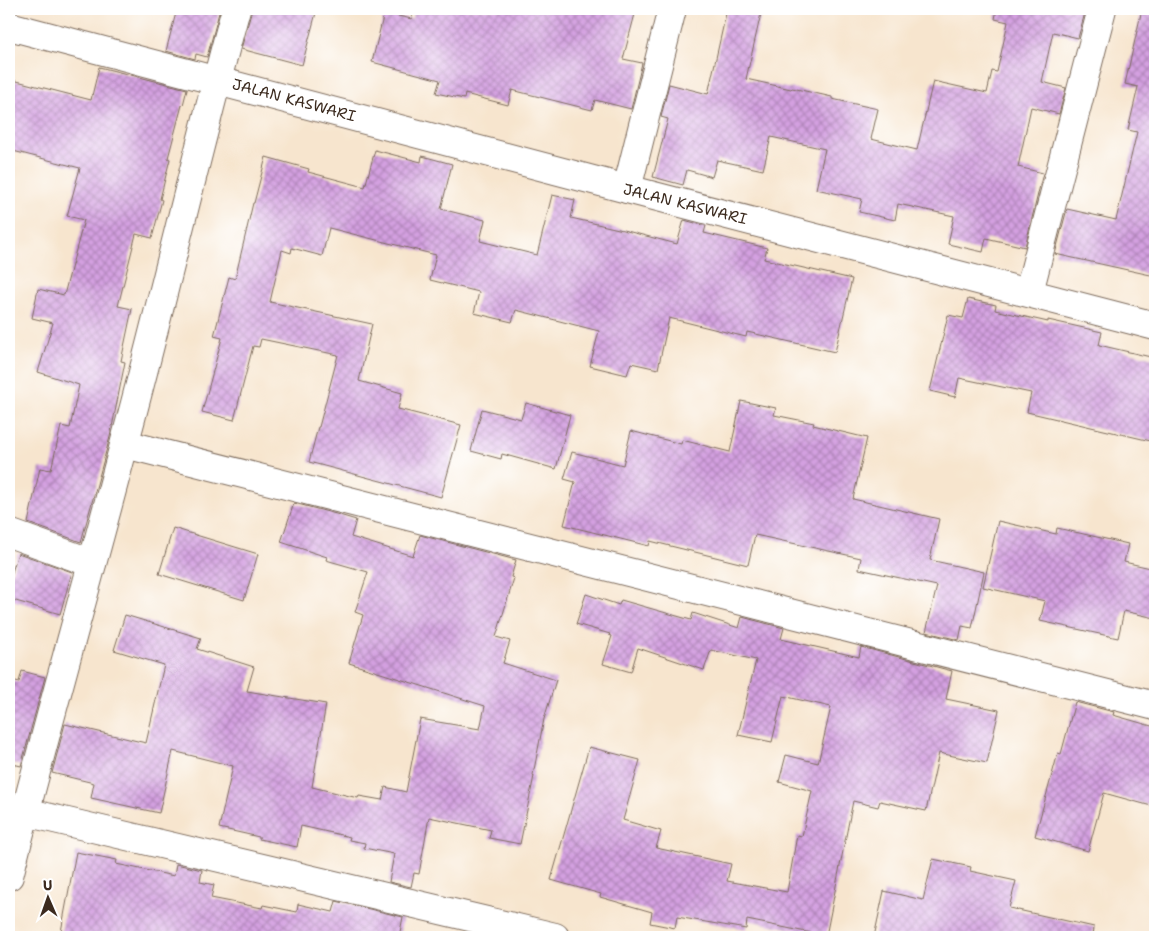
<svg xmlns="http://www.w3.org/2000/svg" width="1164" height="946" viewBox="0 0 1164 946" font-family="'Shantell Sans',sans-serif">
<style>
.building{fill:url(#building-cross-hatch)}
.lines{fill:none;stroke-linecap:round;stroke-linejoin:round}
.minor-casing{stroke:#7d6b5c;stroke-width:30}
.minor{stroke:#fff;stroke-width:28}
.labels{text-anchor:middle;stroke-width:4.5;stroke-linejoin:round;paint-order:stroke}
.street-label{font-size:15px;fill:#3b2a1e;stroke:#fff}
</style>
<defs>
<pattern id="building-cross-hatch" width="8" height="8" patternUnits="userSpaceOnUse" patternTransform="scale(1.25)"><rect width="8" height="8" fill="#d4a0e1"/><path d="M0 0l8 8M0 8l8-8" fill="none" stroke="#ad83b6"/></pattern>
</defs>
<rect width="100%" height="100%" fill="#fff"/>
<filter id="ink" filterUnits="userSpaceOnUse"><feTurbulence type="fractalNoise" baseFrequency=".02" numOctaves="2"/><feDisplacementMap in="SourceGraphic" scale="10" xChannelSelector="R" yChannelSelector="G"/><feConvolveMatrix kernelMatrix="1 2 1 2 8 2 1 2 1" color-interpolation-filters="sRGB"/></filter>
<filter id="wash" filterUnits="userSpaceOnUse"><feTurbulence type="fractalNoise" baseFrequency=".0096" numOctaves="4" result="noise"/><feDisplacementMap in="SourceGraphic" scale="20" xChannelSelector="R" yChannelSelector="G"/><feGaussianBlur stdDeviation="1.12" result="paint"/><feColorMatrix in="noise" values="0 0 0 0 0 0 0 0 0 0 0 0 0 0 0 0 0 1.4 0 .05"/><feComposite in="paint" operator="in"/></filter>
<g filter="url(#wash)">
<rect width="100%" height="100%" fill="#f7e5ce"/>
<g id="blocks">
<g class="building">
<path d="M 177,9 L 220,9 L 207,57 L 196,54 L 195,59 L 166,51 Z"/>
<path d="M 251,9 L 317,9 L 302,65 L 241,49 L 251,13 Z"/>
<path d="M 413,9 L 615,9 L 635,14 L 623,59 L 642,63 L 631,109 L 595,100 L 592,110 L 512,90 L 508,105 L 465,94 L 464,99 L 436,93 L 440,80 L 372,62 L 384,13 L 412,19 Z"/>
<path d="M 727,9 L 762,9 L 746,79 L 791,89 L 792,88 L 832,97 L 832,99 L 878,109 L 871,139 L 917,150 L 933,81 L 987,93 L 992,71 L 997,72 L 1008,22 L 995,19 L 997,9 L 1086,9 L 1078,38 L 1053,32 L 1042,82 L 1066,88 L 1059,114 L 1031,107 L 1018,167 L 1043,173 L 1025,247 L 986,238 L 983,252 L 948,244 L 954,216 L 898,204 L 895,220 L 859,212 L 862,199 L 816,189 L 825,149 L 771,137 L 763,170 L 717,160 L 712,177 L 687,170 L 683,185 L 653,177 L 668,119 L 661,117 L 669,84 L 708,94 Z"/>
<path d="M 1142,9 L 1155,9 L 1155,276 L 1055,254 L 1067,209 L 1116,220 L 1137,132 L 1128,130 L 1138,87 L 1125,84 Z"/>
<path d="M 99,67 L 187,89 L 183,105 L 182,105 L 168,158 L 170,159 L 160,199 L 162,200 L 152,238 L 136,234 L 118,306 L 132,309 L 121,361 L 125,362 L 110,437 L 81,542 L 28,523 L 40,468 L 51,470 L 61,426 L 70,428 L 79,385 L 38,372 L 53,323 L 32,318 L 38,289 L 64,295 L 84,220 L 67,216 L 80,168 L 9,150 L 9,79 L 91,100 Z"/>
<path d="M 375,150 L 421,162 L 422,156 L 452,164 L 441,209 L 485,220 L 480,241 L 537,255 L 552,195 L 575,200 L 571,218 L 623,230 L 677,244 L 684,220 L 706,226 L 704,233 L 767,248 L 764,259 L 852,279 L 835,352 L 747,332 L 746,337 L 669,318 L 658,369 L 631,363 L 627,375 L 590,366 L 599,331 L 516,310 L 512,322 L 474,313 L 479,292 L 430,280 L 436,255 L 329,228 L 322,256 L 292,248 L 291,253 L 282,250 L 270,302 L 372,324 L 359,381 L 402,393 L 398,409 L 461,425 L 441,497 L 309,462 L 318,427 L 319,427 L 338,355 L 261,339 L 259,347 L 253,346 L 234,420 L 202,412 L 222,338 L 214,336 L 229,277 L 235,279 L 253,203 L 254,203 L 266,157 L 309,169 L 308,172 L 365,187 Z"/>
<path d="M 968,299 L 996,305 L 995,310 L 1048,322 L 1048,320 L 1102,332 L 1099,345 L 1155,358 L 1155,442 L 1027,412 L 1031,393 L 959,378 L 955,397 L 930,391 L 948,315 L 963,318 Z"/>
<path d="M 741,401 L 776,408 L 774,415 L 814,423 L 813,425 L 867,438 L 853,499 L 939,519 L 930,560 L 984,572 L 972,628 L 962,626 L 959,640 L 926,632 L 937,586 L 859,569 L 861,558 L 755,535 L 748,565 L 650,541 L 649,546 L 564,525 L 575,482 L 564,479 L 572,452 L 623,465 L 631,431 L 681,444 L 682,440 L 730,452 Z"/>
<path d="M 526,403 L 570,415 L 556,469 L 502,454 L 501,459 L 471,451 L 482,409 L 521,419 Z"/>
<path d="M 294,503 L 336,514 L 356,520 L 351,537 L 413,556 L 420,535 L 516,560 L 511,577 L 514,578 L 496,637 L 510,641 L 503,663 L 556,680 L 544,719 L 533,775 L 534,776 L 520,844 L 489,838 L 491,830 L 429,817 L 419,874 L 414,873 L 411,887 L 389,882 L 394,854 L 364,848 L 365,843 L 349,840 L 350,837 L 301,826 L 297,847 L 259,839 L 259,837 L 219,828 L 233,766 L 173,751 L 159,813 L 91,798 L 94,783 L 52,773 L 65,724 L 146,743 L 164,665 L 114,650 L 125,615 L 201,638 L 197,649 L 254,667 L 247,691 L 326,704 L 312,787 L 358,798 L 359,796 L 382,800 L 385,787 L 406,792 L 420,719 L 480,729 L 485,706 L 349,663 L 363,615 L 355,612 L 368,572 L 326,560 L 327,557 L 281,542 Z"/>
<path d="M 998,521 L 1056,534 L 1057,528 L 1128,544 L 1124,562 L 1155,569 L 1155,618 L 1124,611 L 1118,638 L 1040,621 L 1045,601 L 983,587 Z"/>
<path d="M 173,528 L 258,554 L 244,600 L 159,574 Z"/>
<path d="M 18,553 L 72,572 L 60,614 L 9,599 L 9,582 Z"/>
<path d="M 586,594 L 619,605 L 621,600 L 691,620 L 693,613 L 739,628 L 742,617 L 784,628 L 781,639 L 859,657 L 861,647 L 952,671 L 946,699 L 999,710 L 987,763 L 939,753 L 926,811 L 880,801 L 878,807 L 853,801 L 826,936 L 747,920 L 746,929 L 677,917 L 675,928 L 650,923 L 652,912 L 600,897 L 601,894 L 551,880 L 589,747 L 640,760 L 623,820 L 661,831 L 656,848 L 731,864 L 727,881 L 787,892 L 797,835 L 802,836 L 812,791 L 779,782 L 786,755 L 818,763 L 831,707 L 783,696 L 772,742 L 738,735 L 756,660 L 711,650 L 704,670 L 638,648 L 631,672 L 603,664 L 612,636 L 609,635 L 610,634 L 576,624 Z"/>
<path d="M 22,671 L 45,677 L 21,766 L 9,763 L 9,679 L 19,682 Z"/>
<path d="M 1075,702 L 1114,712 L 1113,715 L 1155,727 L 1155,807 L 1104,793 L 1088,851 L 1035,836 L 1058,753 L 1061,754 Z"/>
<path d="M 76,852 L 117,860 L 116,864 L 174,876 L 176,864 L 202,870 L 200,882 L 214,885 L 211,898 L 262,908 L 263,905 L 297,912 L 298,904 L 333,912 L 336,901 L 403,917 L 399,937 L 60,937 Z"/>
<path d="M 933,859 L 971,867 L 970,871 L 1016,881 L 1009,908 L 1094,927 L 1093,937 L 874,937 L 884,891 L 923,900 Z"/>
</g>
</g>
</g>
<g filter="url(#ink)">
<use href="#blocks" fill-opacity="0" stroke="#7d6b5c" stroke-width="1"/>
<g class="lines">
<g class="minor-casing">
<g id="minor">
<path d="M 9,26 L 627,189 L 1155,326"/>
<path d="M 627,189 L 672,9"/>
<path d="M 1029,292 L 1102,9"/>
<path d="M 125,444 L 1155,706"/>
<path d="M 9,533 L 92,563"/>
<path d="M 9,806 L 25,812 L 555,937"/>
<path d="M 9,876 C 45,732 86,589 124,445 C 163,300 196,154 236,9"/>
</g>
</g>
<use href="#minor" class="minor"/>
</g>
</g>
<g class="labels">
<g class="street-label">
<text transform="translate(294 100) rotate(15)" y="5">JALAN KASWARI</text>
<text transform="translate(685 204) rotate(14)" y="5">JALAN KASWARI</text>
</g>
</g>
<rect width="1164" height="946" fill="none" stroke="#fff" stroke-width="30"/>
<g transform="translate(48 898) rotate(358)" stroke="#ffffff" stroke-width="4" paint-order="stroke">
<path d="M0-4L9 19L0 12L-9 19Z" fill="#3b2a1e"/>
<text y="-8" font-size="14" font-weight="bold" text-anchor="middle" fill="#3b2a1e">U</text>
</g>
</svg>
